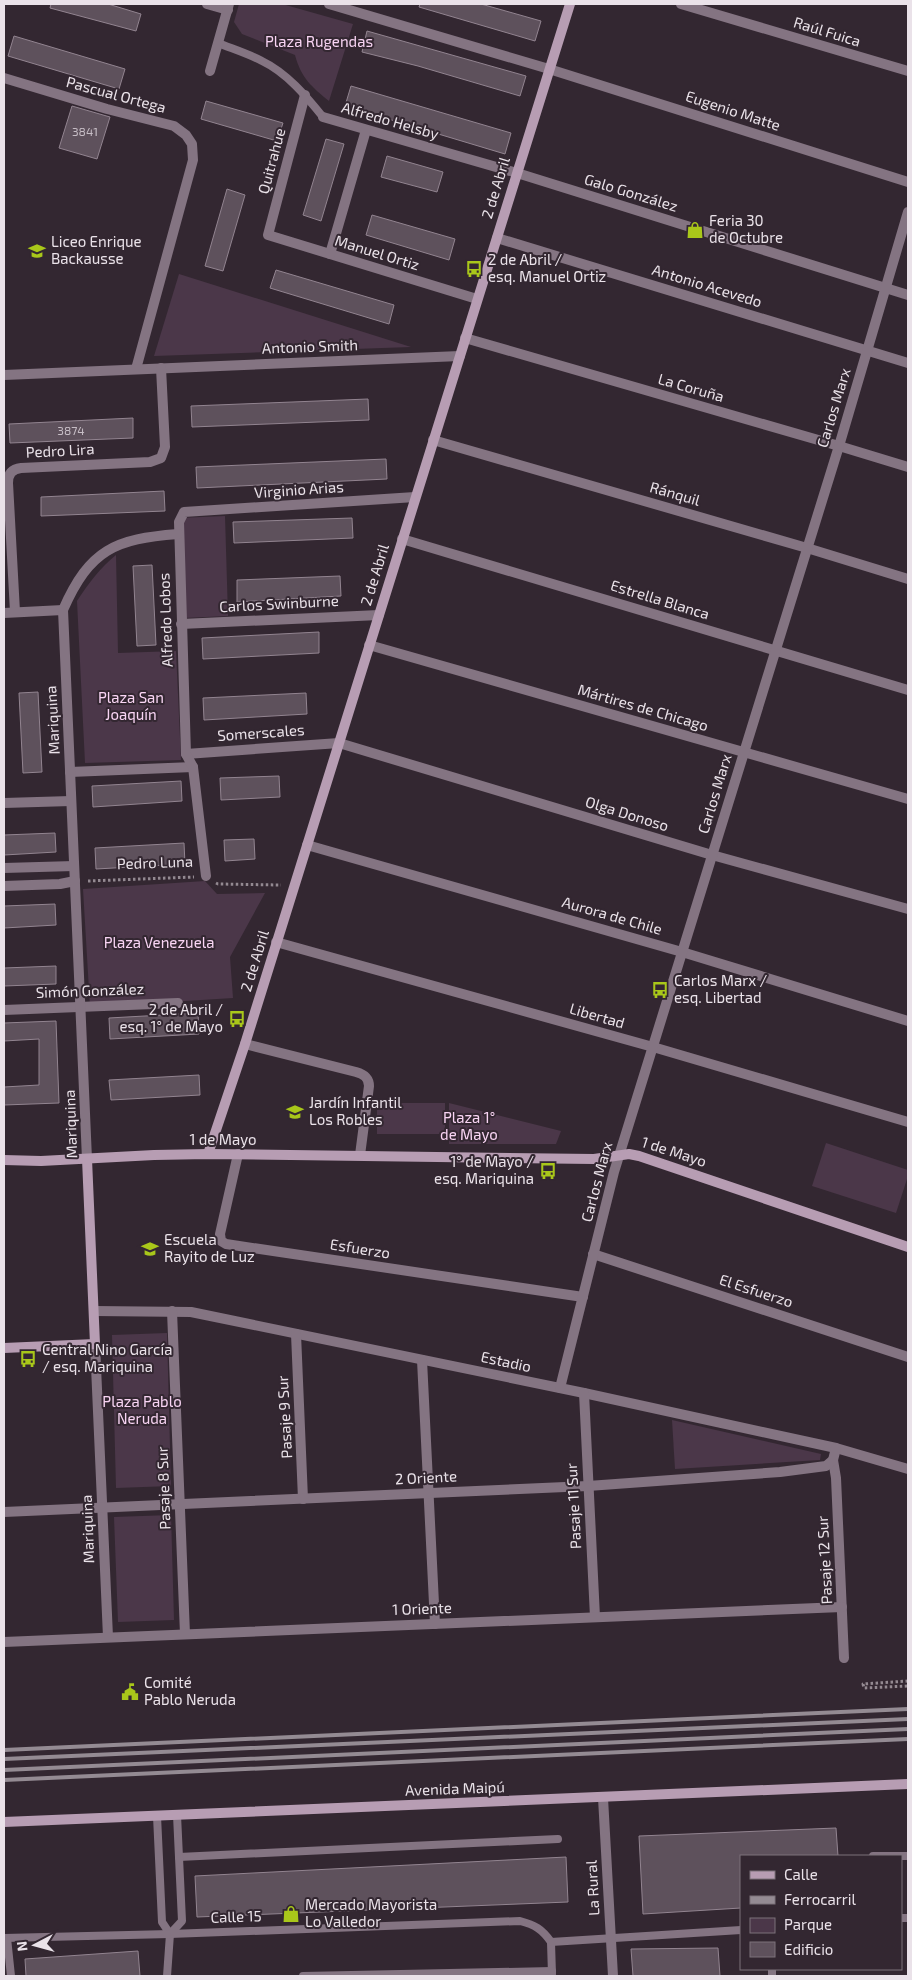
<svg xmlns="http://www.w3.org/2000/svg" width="912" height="1980" viewBox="0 0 912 1980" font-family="'Exo 2',sans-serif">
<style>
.green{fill:#4b3749}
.building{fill:#5e515c;stroke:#928490}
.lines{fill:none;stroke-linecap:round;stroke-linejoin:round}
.path{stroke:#938991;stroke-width:3;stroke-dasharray:2.5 2.5;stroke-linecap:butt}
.lane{stroke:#847482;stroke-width:8}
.street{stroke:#847482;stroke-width:10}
.secondary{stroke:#b79db3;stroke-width:10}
.rail{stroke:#948b93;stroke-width:4}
.labels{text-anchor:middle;stroke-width:4;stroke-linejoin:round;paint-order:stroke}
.number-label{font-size:12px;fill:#c7bec6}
.street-label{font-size:15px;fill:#eae2e9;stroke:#332731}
.park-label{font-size:15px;fill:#f9d5f4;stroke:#332731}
.poi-label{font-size:15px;fill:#eae2e9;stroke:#332731;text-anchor:start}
</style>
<rect width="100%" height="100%" fill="#332731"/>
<g class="green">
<path d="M 239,4 L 282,4 L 353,24 L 329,101 C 312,87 301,78 295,55 L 242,34 L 234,22 Z"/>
<path d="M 179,274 L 411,347 L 154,356 Z"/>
<path d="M 225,516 L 228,616 L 184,618 L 179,518 Z"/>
<path d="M 116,555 L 118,653 L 176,651 L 181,760 L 85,763 L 77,601 C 88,584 100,568 116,555 Z"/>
<path d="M 205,881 L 217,894 L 265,893 L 230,957 L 233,998 L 90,1007 L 83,889 Z"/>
<rect x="377" y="1103" width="68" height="31"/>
<path d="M 449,1103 L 561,1131 L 556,1144 L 449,1144 Z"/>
<path d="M 826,1143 L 908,1170 L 908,1176 L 896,1213 L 812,1186 Z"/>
<path d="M 167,1333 L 171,1486 L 116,1488 L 112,1335 Z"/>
<path d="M 672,1420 L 821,1454 L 820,1460 L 675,1469 Z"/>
<path d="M 171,1515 L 174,1620 L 118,1622 L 114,1517 Z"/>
</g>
<g class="building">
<path d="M 51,4 L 108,4 L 141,14 L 136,31 L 50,8 Z"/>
<path d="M 420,4 L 481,4 L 541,21 L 535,41 L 419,7 Z"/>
<path d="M 367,31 L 526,76 L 520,96 L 418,66 L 362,52 Z"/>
<path d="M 14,36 L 125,69 L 119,89 L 8,56 Z"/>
<path d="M 351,86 L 511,133 L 505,154 L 345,106 Z"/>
<path d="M 206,101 L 283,123 L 277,141 L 201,119 Z"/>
<path d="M 72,106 L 110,117 L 97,159 L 59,148 Z"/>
<path d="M 326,139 L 344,144 L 321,221 L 303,215 Z"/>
<path d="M 387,156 L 443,172 L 437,192 L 381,177 Z"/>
<path d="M 227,189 L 245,195 L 223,271 L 205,266 Z"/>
<path d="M 372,215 L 455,239 L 449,260 L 366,235 Z"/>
<path d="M 276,270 L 394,305 L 389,324 L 270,288 Z"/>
<path d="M 368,399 L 369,420 L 192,427 L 191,406 Z"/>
<path d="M 133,418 L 133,438 L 10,443 L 9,424 Z"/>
<path d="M 386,459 L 387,479 L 197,488 L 196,467 Z"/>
<path d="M 164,491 L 165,511 L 41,516 L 41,497 Z"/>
<path d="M 352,518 L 353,538 L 234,543 L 233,522 Z"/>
<path d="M 152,565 L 156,645 L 137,646 L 133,566 Z"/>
<path d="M 340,576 L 341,596 L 237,602 L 237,580 Z"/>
<path d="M 319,632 L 319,653 L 203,659 L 202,638 Z"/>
<path d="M 38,692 L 42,772 L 23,773 L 19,693 Z"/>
<path d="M 306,693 L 307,714 L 204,720 L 203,698 Z"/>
<path d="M 279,776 L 280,797 L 221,800 L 220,778 Z"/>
<path d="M 181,781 L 182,801 L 93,807 L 92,786 Z"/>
<path d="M 55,833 L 56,852 L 4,855 L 4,835 Z"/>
<path d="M 254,839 L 255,859 L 225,861 L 224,840 Z"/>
<path d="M 184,843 L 185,864 L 96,869 L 95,848 Z"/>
<path d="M 55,904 L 56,925 L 4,928 L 4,906 Z"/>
<path d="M 56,966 L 56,984 L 4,986 L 4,968 Z"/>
<path d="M 198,1013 L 199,1034 L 110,1039 L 109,1018 Z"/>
<path d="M 56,1021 L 59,1103 L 4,1105 L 4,1087 L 39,1085 L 39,1039 L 4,1041 L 4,1023 Z"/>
<path d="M 199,1075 L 200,1095 L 111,1100 L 109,1080 Z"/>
<path d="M 836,1828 L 838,1856 L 741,1856 L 741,1908 L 643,1914 L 639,1836 Z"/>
<path d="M 566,1857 L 568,1902 L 197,1917 L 195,1876 Z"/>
<path d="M 718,1948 L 720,1976 L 633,1976 L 631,1949 Z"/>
<path d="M 138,1951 L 140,1976 L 26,1976 L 25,1959 Z"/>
</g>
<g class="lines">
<g class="path">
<path d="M 88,881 L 194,877"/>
<path d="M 216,883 L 218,884 L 281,885"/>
<path d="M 908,1681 L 863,1684 L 864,1688 L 908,1686"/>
</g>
<g class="lane">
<path d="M 218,43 C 233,49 249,54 262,61 C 287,73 306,96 323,117"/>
<path d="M 157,1816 L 162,1922 L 170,1934 L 167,1976"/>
<path d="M 873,1856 L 908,1856"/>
<path d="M 179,1857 L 558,1839"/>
<path d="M 901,1918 L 908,1918"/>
<path d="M 170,1934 L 182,1921 L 177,1815"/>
<path d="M 4,1938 L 170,1934 L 520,1921 C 535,1925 542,1929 551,1942 L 741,1930"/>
<path d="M 7,1938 L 11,1976"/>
<path d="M 551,1942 L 552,1974"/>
<path d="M 772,1969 L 772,1976"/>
<path d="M 303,1976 L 552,1971"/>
</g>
<g class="street">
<path d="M 207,4 L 228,10"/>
<path d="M 329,4 L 549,69 L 908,182"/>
<path d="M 681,4 L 908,71"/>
<path d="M 210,71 L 229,4"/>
<path d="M 4,78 L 107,109 L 174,126 L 186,135 L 192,144 L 193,160 L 136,369"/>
<path d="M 305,95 L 268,235 L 477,299"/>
<path d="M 323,117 L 517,173 L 908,295"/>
<path d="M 497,238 L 908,363"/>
<path d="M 330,254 L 366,130"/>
<path d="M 465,338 L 839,446 L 908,467"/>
<path d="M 4,375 L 460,356"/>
<path d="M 433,440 L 807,548 L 908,579"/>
<path d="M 402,539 L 908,690"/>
<path d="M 15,612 L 8,483 C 8,474 12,469 21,468 L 150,462 L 161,458 L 165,447 L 161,368"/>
<path d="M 4,613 L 63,610"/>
<path d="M 181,624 L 379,615"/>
<path d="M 369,645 L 908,799"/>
<path d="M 186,754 L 339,743 L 712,855 L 908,909"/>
<path d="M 70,772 L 193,767"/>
<path d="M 4,803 L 71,801"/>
<path d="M 307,845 L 682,952 L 908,1021"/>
<path d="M 4,868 L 74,866"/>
<path d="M 206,876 L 193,767 L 186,754 L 179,522 L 184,512 L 415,497"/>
<path d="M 4,886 L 60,884 L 75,881"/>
<path d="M 276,942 L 653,1047 L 908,1122"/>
<path d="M 4,1010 L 178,1003"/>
<path d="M 245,1044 L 356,1072 C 363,1074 369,1077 369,1086 L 360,1155"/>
<path d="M 238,1154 L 220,1234 L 221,1241 L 226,1244 L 583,1297"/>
<path d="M 87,1159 L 63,610 C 90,549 115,539 178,534"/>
<path d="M 593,1254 L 908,1357"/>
<path d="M 94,1311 L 191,1312 L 584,1393 L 836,1448 L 908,1469"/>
<path d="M 172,1311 L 185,1634"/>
<path d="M 296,1334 L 303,1499"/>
<path d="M 95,1344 L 108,1637"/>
<path d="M 422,1360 L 435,1624"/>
<path d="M 560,1388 L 614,1172 L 839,446 L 908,212"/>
<path d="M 584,1393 L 595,1617"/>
<path d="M 833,1460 L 836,1478 L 844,1658"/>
<path d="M 4,1512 L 588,1486 L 780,1472 L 826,1466 L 833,1460 L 836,1448"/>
<path d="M 4,1642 L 842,1607"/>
<path d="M 603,1798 L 613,1976"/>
</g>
<g class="secondary">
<path d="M 208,1154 L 245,1044 L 570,4"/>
<path d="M 4,1160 L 41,1161 L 154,1155 L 208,1154 L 594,1159 L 629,1154 L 639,1156 L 908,1247"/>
<path d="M 4,1348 L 95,1344 L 87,1159"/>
<path d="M 4,1822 L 908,1784"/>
</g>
<g class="rail">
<path d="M 4,1750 L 908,1709"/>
<path d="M 4,1759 L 908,1719"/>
<path d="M 4,1770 L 908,1729"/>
<path d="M 4,1780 L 908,1739"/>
</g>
</g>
<defs>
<g id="shop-bare" transform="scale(1.35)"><path d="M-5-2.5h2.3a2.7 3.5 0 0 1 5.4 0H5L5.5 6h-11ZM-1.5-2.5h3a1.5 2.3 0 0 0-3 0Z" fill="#a9c71a" stroke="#332731" stroke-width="2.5" paint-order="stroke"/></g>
<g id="school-bare" transform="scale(1.35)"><path d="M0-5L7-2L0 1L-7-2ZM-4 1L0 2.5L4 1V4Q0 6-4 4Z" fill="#a9c71a" stroke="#332731" stroke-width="2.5" paint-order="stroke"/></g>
<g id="bus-bare" transform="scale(1.35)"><path d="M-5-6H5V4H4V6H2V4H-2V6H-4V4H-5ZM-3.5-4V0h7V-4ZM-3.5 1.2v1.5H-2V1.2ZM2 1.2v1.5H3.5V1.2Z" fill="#a9c71a" stroke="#332731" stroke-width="2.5" paint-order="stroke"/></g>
<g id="civic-bare" transform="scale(1.35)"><path d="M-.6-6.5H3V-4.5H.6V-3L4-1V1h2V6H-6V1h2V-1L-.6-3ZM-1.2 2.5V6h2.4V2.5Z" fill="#a9c71a" stroke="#332731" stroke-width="2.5" paint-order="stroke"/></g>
</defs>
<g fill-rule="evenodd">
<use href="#shop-bare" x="695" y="230"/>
<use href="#school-bare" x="37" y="251"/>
<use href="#bus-bare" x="474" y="269"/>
<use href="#bus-bare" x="660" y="990"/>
<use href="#bus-bare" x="237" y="1019"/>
<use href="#school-bare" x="295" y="1112"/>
<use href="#bus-bare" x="548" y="1171"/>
<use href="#school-bare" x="150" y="1249"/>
<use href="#bus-bare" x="28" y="1359"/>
<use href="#civic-bare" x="130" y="1692"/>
<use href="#shop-bare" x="291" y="1914"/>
</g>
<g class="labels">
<g class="number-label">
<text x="85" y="136">3841</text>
<text x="71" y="435">3874</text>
</g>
<g class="street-label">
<text transform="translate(827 32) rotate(17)" y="5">Raúl Fuica</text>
<text transform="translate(116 95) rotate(15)" y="5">Pascual Ortega</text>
<text transform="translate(733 111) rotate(18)" y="5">Eugenio Matte</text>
<text transform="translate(390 121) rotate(16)" y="5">Alfredo Helsby</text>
<text transform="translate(272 161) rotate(-75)" y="5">Quitrahue</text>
<text transform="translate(496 188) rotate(-73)" y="5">2 de Abril</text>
<text transform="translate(631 193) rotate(17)" y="5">Galo González</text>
<text transform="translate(377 253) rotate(17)" y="5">Manuel Ortiz</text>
<text transform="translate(707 286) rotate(17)" y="5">Antonio Acevedo</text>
<text transform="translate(310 347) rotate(-2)" y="5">Antonio Smith</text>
<text transform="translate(691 388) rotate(16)" y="5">La Coruña</text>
<text transform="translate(834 408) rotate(-73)" y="5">Carlos Marx</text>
<text transform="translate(60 451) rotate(-3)" y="5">Pedro Lira</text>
<text transform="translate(299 490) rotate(-4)" y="5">Virginio Arias</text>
<text transform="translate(675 494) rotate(16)" y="5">Ránquil</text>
<text transform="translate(375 575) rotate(-73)" y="5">2 de Abril</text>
<text transform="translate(660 600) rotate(17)" y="5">Estrella Blanca</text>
<text transform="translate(279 604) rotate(-3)" y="5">Carlos Swinburne</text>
<text transform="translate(166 620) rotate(-92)" y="5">Alfredo Lobos</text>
<text transform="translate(643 708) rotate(16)" y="5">Mártires de Chicago</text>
<text transform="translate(53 720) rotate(-93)" y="5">Mariquina</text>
<text transform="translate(261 733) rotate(-4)" y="5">Somerscales</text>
<text transform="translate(715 794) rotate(-73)" y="5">Carlos Marx</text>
<text transform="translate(627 814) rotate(17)" y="5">Olga Donoso</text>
<text transform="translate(155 863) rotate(-2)" y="5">Pedro Luna</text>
<text transform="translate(612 916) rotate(16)" y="5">Aurora de Chile</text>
<text transform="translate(255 961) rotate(-73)" y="5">2 de Abril</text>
<text transform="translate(90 991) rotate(-2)" y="5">Simón González</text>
<text transform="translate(597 1016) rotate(16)" y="5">Libertad</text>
<text transform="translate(71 1124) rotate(-92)" y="5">Mariquina</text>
<text x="223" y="1145">1 de Mayo</text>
<text transform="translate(674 1152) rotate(18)" y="5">1 de Mayo</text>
<text transform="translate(597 1182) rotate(-75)" y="5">Carlos Marx</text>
<text transform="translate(360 1249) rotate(9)" y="5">Esfuerzo</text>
<text transform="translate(756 1291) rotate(18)" y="5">El Esfuerzo</text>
<text transform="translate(506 1362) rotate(12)" y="5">Estadio</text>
<text transform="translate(285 1417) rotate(-93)" y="5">Pasaje 9 Sur</text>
<text transform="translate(426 1478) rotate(-3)" y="5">2 Oriente</text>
<text transform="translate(164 1488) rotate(-92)" y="5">Pasaje 8 Sur</text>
<text transform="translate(574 1506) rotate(-93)" y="5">Pasaje 11 Sur</text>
<text transform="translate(88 1529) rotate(-92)" y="5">Mariquina</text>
<text transform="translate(825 1560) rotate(-93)" y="5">Pasaje 12 Sur</text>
<text transform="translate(422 1609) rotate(-2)" y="5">1 Oriente</text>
<text transform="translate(455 1789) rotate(-2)" y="5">Avenida Maipú</text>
<text transform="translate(593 1888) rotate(-93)" y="5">La Rural</text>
<text transform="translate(236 1917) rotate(-2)" y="5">Calle 15</text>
</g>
<g class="park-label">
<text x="319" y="47">Plaza Rugendas</text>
<text x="131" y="703">Plaza San<tspan x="131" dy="17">Joaquín</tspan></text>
<text x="159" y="948">Plaza Venezuela</text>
<text x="469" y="1123">Plaza 1°<tspan x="469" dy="17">de Mayo</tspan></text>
<text x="142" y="1407">Plaza Pablo<tspan x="142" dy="17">Neruda</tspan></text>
</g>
<g class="poi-label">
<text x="709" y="226">Feria 30<tspan x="709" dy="17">de Octubre</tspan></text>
<text x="51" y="247">Liceo Enrique<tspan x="51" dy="17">Backausse</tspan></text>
<text x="488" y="265">2 de Abril /<tspan x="488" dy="17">esq. Manuel Ortiz</tspan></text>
<text x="674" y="986">Carlos Marx /<tspan x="674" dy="17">esq. Libertad</tspan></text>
<text x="223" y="1015" text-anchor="end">2 de Abril /<tspan x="223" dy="17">esq. 1° de Mayo</tspan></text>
<text x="309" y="1108">Jardín Infantil<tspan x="309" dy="17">Los Robles</tspan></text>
<text x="534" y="1167" text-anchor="end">1° de Mayo /<tspan x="534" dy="17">esq. Mariquina</tspan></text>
<text x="164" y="1245">Escuela<tspan x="164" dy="17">Rayito de Luz</tspan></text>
<text x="42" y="1355">Central Nino García<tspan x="42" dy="17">/ esq. Mariquina</tspan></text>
<text x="144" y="1688">Comité<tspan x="144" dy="17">Pablo Neruda</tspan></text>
<text x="305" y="1910">Mercado Mayorista<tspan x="305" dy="17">Lo Valledor</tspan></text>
</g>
</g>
<rect width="912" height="1980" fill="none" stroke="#eae2e9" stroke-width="10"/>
<rect x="740" y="1855" width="162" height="115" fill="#332731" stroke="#7c727b"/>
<rect x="750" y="1871" width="25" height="8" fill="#b79db3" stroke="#7c727b"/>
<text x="784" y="1880" font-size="15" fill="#eae2e9">Calle</text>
<rect x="750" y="1896" width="25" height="8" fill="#948b93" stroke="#7c727b"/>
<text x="784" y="1905" font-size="15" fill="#eae2e9">Ferrocarril</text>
<rect x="750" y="1918" width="25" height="15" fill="#4b3749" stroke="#7c727b"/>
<text x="784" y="1930" font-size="15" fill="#eae2e9">Parque</text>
<rect x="750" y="1942" width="25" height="15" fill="#5e515c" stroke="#7c727b"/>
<text x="784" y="1955" font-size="15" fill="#eae2e9">Edificio</text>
<g transform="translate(35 1945) rotate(264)" stroke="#332731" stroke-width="4" paint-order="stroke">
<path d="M0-4L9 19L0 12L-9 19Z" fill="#eae2e9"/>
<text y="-8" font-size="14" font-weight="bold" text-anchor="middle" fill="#eae2e9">N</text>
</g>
</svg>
